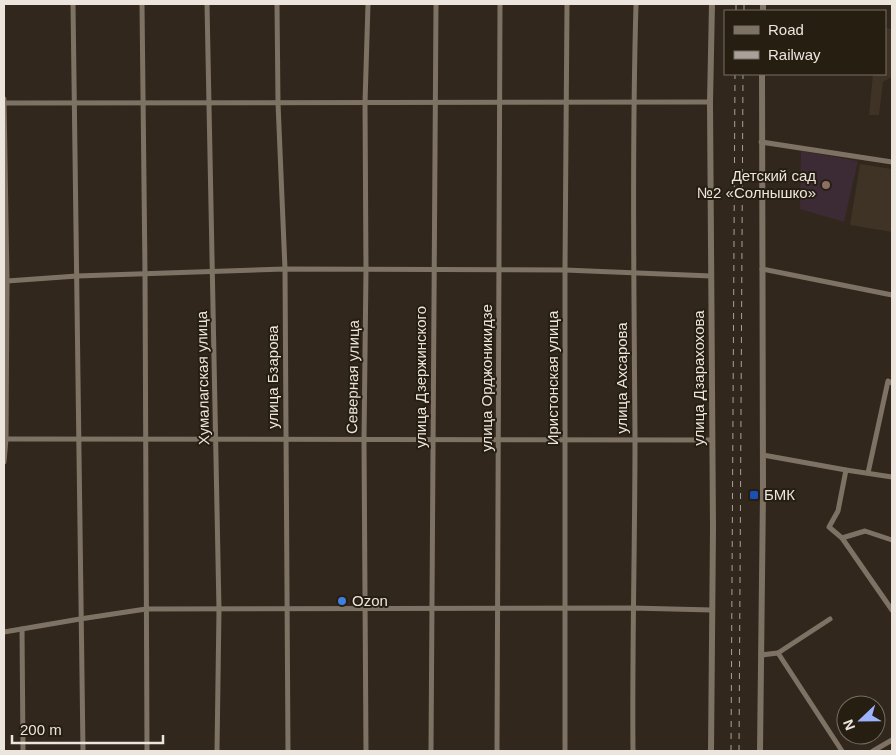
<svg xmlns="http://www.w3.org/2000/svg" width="896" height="755" viewBox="0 0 896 755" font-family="Helvetica,sans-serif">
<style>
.industrial{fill:#3e3324}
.education{fill:#3c2b35}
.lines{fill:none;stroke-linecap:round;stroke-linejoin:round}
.minor{stroke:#7e7264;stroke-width:5}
.tertiary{stroke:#7e7264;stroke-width:6}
.rail{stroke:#a9a199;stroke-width:1;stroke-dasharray:6 6;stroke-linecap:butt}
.education-dot{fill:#8d6e63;stroke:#271e12;stroke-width:2}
.transit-dot{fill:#1a4fb4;stroke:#271e12;stroke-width:2}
.shop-dot{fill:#3f7fe0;stroke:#271e12;stroke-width:2}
.labels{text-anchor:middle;stroke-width:4;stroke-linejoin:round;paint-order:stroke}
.poi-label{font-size:15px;fill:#ece5de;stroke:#271e12;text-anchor:start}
.street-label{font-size:15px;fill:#ece5de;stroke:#271e12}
</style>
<rect width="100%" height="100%" fill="#31271c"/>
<g class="industrial">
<path d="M 885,28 L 892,29 L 892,77 L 883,82 L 879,115 L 869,115 L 873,74 L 885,74 Z"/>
<path d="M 860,164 L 892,169 L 892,232 L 850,225 Z"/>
</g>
<path class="education" d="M 801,151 L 858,161 L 844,222 L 800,209 Z"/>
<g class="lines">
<g class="minor">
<path d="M 73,4 L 83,751"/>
<path d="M 142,4 L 145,273 L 147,751"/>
<path d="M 207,4 L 219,610 L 217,751"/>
<path d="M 277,4 L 278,103 L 285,269 L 288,751"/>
<path d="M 4,99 L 7,281 L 6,439 L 4,462"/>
<path d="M 5,103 L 710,102"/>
<path d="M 761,142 L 892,162"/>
<path d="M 762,269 L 892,295"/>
<path d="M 7,281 L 77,276 L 285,269 L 565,270 L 711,276"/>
<path d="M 6,439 L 712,440"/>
<path d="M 763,455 L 846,470 L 892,477"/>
<path d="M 846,470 L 838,511 L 829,527 L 842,538 L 892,610"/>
<path d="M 868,473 L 888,381 L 892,383"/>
<path d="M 842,538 L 865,531 L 892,540"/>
<path d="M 22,629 L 23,751"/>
<path d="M 4,632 L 80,619 L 146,609 L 632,608 L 712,610"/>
<path d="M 778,653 L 830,619"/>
<path d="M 761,655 L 778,653 L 842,751"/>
<path d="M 366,751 L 364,440 L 366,270 L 365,103 L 368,4"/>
<path d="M 431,751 L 436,4"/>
<path d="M 497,751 L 500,4"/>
<path d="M 565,751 L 565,270 L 567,4"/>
<path d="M 633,751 C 632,647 635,542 635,438 C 634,293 632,148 636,4"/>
<path d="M 873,751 L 892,740"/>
</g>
<g class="tertiary">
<path d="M 763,11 L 763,4"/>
<path d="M 711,751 L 713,528 L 710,102 L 712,4"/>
<path d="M 760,751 L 763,492 L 762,74"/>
</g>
<g class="rail">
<path d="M 736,11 L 736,4"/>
<path d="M 744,11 L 744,4"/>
<path d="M 731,751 L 735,74"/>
<path d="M 739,751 L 743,74"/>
</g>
</g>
<circle class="education-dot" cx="826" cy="185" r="5"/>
<rect class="transit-dot" x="749" y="490" width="10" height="10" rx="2.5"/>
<circle class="shop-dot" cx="342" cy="601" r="5"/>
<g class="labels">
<g class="poi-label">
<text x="816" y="181" text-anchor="end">Детский сад<tspan x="816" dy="17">№2 «Солнышко»</tspan></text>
<text x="764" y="500">БМК</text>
<text x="352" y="606">Ozon</text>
</g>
<g class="street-label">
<text transform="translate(273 377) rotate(-90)" y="5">улица Бзарова</text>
<text transform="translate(353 377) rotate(-89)" y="5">Северная улица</text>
<text transform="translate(421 377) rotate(-90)" y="5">улица Дзержинского</text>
<text transform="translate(203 378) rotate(-91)" y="5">Хумалагская улица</text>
<text transform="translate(487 378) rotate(-90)" y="5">улица Орджоникидзе</text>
<text transform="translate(553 378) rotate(-90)" y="5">Иристонская улица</text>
<text transform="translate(622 378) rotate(-90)" y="5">улица Ахсарова</text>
<text transform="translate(699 378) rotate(-90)" y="5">улица Дзарахохова</text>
</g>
</g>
<rect width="896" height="755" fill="none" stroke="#ece5de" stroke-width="10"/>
<rect x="724" y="10" width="162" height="65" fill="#271e12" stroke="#766e64"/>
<rect x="734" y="26" width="25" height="8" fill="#7e7264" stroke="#766e64"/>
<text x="768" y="35" font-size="15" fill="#ece5de">Road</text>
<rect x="734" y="51" width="25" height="8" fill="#a9a199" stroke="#766e64"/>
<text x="768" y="60" font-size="15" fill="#ece5de">Railway</text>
<g transform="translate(861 720) rotate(248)"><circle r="24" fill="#271e12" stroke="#766e64"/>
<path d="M0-4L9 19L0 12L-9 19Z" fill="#9bb4fd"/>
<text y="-8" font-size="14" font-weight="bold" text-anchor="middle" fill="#ece5de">N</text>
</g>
<path d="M12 735v8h151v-8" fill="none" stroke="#ece5de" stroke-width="2.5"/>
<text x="20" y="735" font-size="15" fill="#ece5de" stroke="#271e12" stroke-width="4" paint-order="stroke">200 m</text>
</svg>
